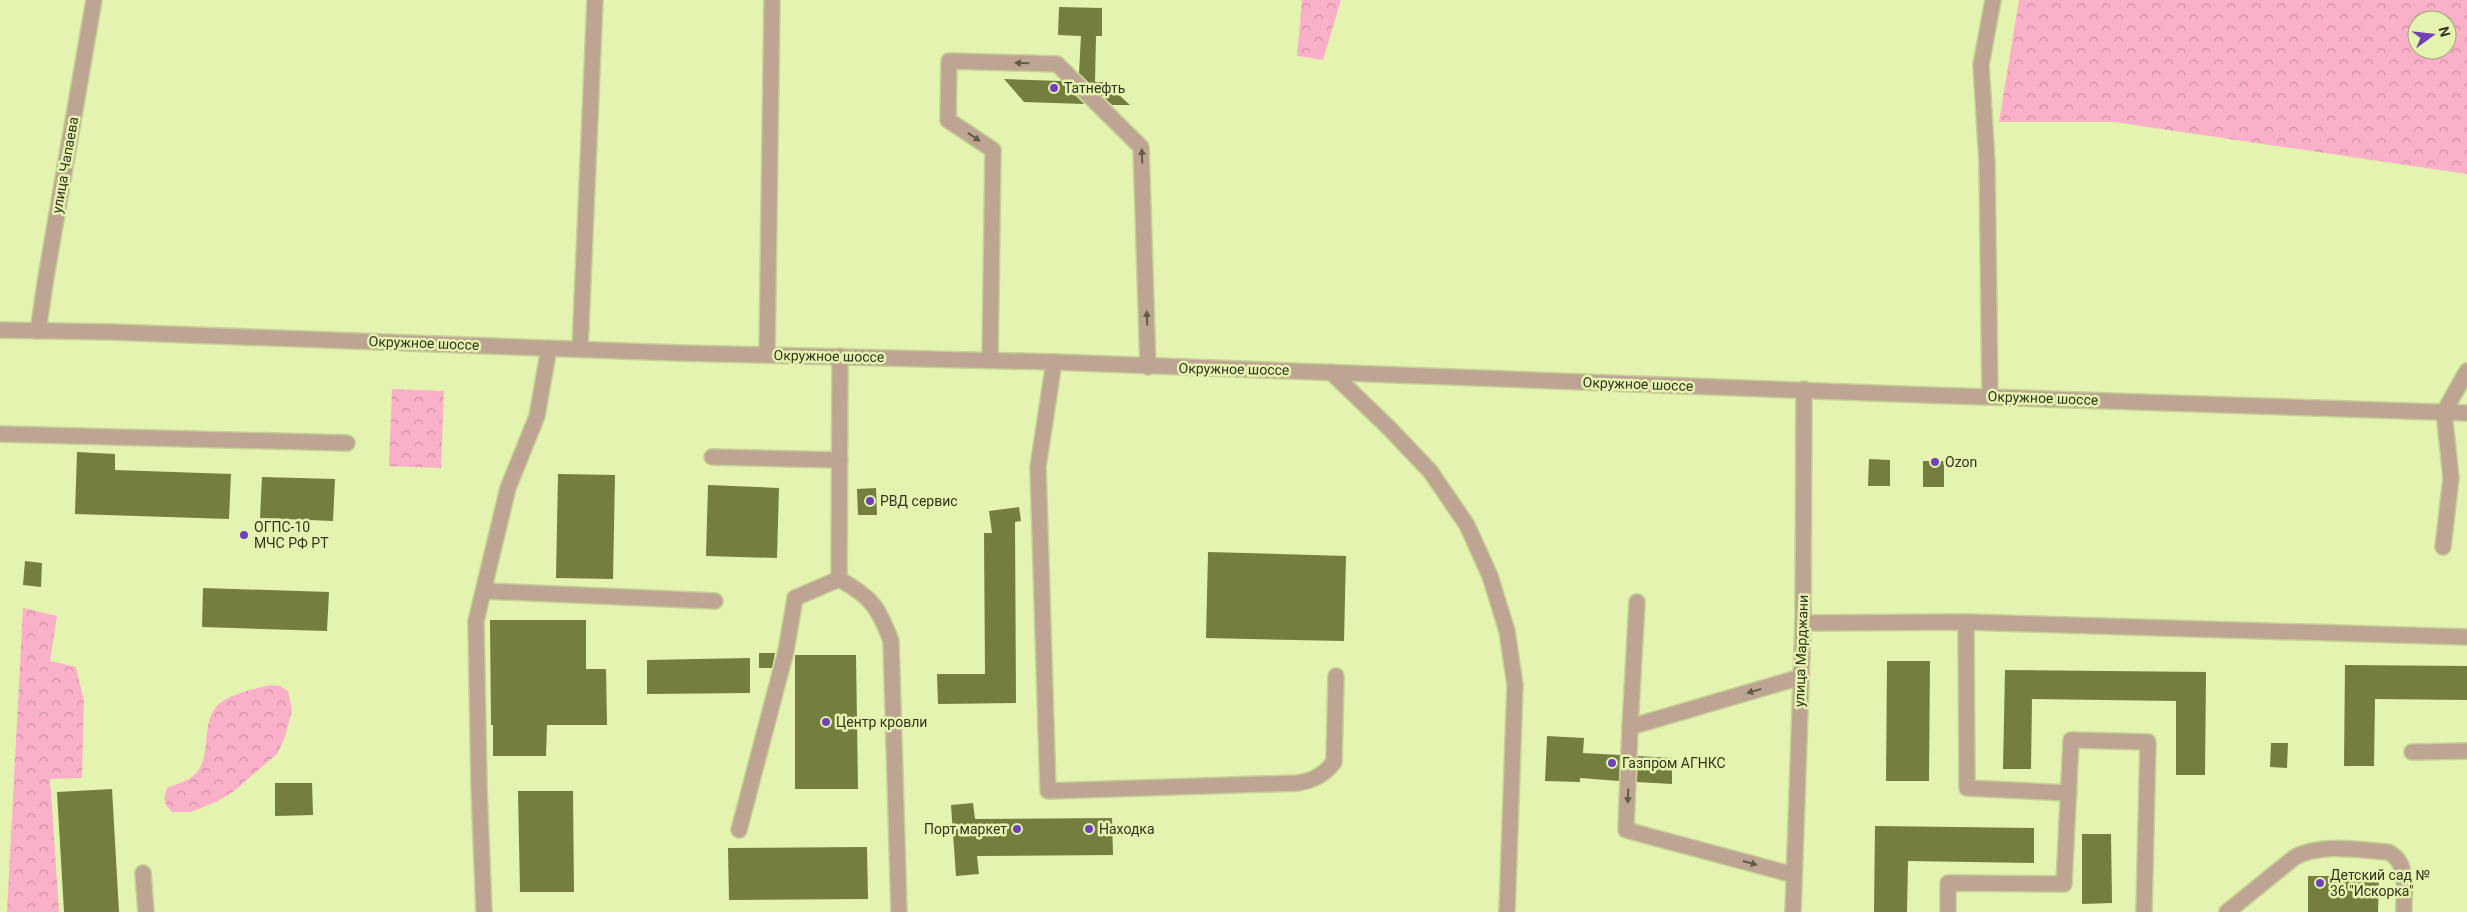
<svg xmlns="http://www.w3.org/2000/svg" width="2467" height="912" viewBox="0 0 2467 912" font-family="Roboto,sans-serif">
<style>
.forest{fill:url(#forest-crowns);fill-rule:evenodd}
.building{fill:#737e3f}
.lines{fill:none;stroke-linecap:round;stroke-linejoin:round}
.minor-casing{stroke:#c5d195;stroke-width:18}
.minor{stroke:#bea492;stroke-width:15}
.oneway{fill:#625c45}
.poi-dot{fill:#7041b9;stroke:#e5f3b0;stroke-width:2}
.labels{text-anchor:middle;stroke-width:5;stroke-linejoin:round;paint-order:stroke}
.poi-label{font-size:14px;fill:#31361c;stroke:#e5f3b0;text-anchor:start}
.street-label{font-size:14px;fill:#31361c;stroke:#e5f3b0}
</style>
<defs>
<pattern id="forest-crowns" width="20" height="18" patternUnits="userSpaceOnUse" patternTransform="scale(1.25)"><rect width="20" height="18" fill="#fbb0c9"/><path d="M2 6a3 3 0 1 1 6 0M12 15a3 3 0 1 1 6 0" fill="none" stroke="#cc90a2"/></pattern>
</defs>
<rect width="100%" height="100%" fill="#e5f3b0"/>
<g class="forest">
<path d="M 1302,0 L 1341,0 L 1323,60 L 1297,56 Z"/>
<path d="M 2019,0 L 2467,0 L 2467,174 L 2114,122 L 1999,122 ZM 2417,20 L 2447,20 L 2447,50 L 2417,50 Z"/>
<path d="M 392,389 L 444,391 L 441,468 L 389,466 Z"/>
<path d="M 23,608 L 57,616 L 50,661 L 76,667 L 84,702 L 82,778 L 50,779 L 59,912 L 7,912 Z"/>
<path d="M 271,685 L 280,686 L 288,691 L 292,710 L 285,737 L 277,754 L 234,791 L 218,801 L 191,812 L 172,812 C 164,804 163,798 167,788 C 175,784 186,782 192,777 C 215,760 198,721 220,703 C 231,694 257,688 271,685 Z"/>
</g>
<g class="building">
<path d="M 1059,7 L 1102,8 L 1102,36 L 1096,36 L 1095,82 L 1105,82 L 1130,105 L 1112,105 L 1079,73 L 1081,36 L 1058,35 Z"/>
<path d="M 1004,79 L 1061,81 L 1084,104 L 1024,102 Z"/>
<path d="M 77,452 L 115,454 L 115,470 L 231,474 L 229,519 L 75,514 Z"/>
<path d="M 1869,459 L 1890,460 L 1890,486 L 1868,486 Z"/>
<rect x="1923" y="461" width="21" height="26"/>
<path d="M 558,474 L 615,475 L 613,579 L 556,578 Z"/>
<path d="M 262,477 L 335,479 L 333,521 L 260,518 Z"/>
<path d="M 708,485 L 779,488 L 777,558 L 706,556 Z"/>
<path d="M 876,488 L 877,515 L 858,515 L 857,489 Z"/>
<path d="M 1019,507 L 1021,521 L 1015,522 L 1016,703 L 938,704 L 937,674 L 985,674 L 984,533 L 992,533 L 989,511 Z"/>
<path d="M 1208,552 L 1346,556 L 1344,641 L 1206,638 Z"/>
<path d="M 25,561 L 42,563 L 41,587 L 23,585 Z"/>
<path d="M 203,588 L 329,592 L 327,631 L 202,627 Z"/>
<path d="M 490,620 L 586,620 L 586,669 L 606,669 L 607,725 L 547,725 L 546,756 L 493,756 L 493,725 L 491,725 Z"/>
<path d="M 759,653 L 775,653 L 772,668 L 759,668 Z"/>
<path d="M 795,655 L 856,655 L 858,789 L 795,789 Z"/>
<path d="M 750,658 L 750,693 L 647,694 L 647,660 Z"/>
<path d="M 1887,661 L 1930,661 L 1929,781 L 1886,781 Z"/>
<path d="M 2345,665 L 2467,666 L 2467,700 L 2375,699 L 2374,766 L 2344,766 Z"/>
<path d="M 2005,670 L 2206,672 L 2205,775 L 2176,775 L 2176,701 L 2032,699 L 2031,769 L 2003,769 Z"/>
<path d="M 1547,736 L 1584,738 L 1583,753 L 1620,755 L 1619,781 L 1580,778 L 1580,782 L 1545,781 Z"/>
<path d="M 2271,743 L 2288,743 L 2287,768 L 2270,767 Z"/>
<path d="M 1638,756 L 1672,758 L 1672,784 L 1637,782 Z"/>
<path d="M 275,783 L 312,783 L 313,815 L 275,816 Z"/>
<path d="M 112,789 L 119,912 L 64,912 L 57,792 Z"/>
<path d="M 518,791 L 573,791 L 574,892 L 520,892 Z"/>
<path d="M 973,803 L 975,819 L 1112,818 L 1113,855 L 977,856 L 979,874 L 956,876 L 951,805 Z"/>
<path d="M 1875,826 L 2034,828 L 2034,863 L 1908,861 L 1907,912 L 1874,912 Z"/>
<path d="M 2082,834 L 2111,834 L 2112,903 L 2082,904 Z"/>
<path d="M 867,847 L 868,899 L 729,900 L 728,848 Z"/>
<path d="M 2308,876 L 2379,876 L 2378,912 L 2308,912 Z"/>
</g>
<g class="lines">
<g class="minor-casing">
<g id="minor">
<path d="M 0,330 L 111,332 L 677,353 L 1054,362 L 1926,395 L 2467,413"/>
<path d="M 38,331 L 46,277 L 94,0"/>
<path d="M 580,349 L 595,0"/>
<path d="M 767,354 L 772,0"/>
<path d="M 840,356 L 839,579 C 871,597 878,606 891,641 L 899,912"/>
<path d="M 990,360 L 993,150 L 948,120 L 949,61 L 1057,64 L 1141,147 L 1148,367"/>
<path d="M 1054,362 L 1038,467 L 1048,791 L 1298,783 C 1314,780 1324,775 1334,762 L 1336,676"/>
<path d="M 1331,372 L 1389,428 L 1430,471 L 1467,525 L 1490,576 L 1507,631 L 1515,685 L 1507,912"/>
<path d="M 1990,396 L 1987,162 L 1981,65 L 1993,0"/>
<path d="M 0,434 L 347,443"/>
<path d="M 712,457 L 840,460"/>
<path d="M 2443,547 L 2451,478 L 2444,412 L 2467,371"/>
<path d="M 484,591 L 715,601"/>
<path d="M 1966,622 L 2467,637"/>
<path d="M 1803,623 L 1966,622 L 1967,788 L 2069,793"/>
<path d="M 1630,727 L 1637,602"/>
<path d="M 2412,752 L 2467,751"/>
<path d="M 739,830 L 786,651 L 795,598 L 839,579"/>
<path d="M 143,873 L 146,912"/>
<path d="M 1794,875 L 1626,830 L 1630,727 L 1801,677"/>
<path d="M 484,912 L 479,787 L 476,621 L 508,488 L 537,416 L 549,348"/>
<path d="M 1793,912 L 1803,623 L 1804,389"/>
<path d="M 1948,912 L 1948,883 L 2064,884 L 2071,740 L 2148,742 L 2144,912"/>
<path d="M 2227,912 L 2295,857 C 2323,843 2357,850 2388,852 C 2410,862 2403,892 2404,912"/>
</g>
</g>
<use href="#minor" class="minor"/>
</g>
<defs><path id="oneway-solid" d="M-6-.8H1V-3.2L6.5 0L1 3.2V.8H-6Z" transform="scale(1.25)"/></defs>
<g class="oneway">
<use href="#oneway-solid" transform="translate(1022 63) rotate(-179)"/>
<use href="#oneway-solid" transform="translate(974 137) rotate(34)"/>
<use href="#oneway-solid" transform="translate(1142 156) rotate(-92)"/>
<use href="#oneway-solid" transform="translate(1147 318) rotate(-92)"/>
<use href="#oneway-solid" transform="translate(1754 691) rotate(164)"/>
<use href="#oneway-solid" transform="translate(1628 796) rotate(92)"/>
<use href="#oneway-solid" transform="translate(1750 863) rotate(15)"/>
</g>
<g class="poi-dot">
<circle cx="1054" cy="88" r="5"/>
<circle cx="1935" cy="462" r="5"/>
<circle cx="870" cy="501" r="5"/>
<circle cx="244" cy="535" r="5"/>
<circle cx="826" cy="722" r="5"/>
<circle cx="1612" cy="763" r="5"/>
<circle cx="1017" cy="829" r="5"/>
<circle cx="1089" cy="829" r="5"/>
<circle cx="2320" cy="883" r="5"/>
</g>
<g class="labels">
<g class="poi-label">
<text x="1064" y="93">Татнефть</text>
<text x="1945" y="467">Ozon</text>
<text x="880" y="506">РВД сервис</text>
<text x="254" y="532">ОГПС-10<tspan x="254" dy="16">МЧС РФ РТ</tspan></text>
<text x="836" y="727">Центр кровли</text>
<text x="1622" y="768">Газпром АГНКС</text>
<text x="1007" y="834" text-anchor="end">Порт маркет</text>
<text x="1099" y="834">Находка</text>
<text x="2330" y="880">Детский сад №<tspan x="2330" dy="16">36 "Искорка"</tspan></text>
</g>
<g class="street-label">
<text transform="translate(65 165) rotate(-80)" y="5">улица Чапаева</text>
<text transform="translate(424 343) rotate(2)" y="5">Окружное шоссе</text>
<text transform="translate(829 356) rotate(1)" y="5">Окружное шоссе</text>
<text transform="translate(1234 369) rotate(1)" y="5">Окружное шоссе</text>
<text transform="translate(1638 384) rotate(2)" y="5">Окружное шоссе</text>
<text transform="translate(2043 398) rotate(2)" y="5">Окружное шоссе</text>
<text transform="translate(1801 651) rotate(-88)" y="5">улица Марджани</text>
</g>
</g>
<g transform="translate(2432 35) rotate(75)"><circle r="24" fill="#e5f3b0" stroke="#9da775"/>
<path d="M0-4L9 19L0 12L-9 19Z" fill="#7041b9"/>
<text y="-8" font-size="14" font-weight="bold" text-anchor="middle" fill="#31361c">N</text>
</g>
</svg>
